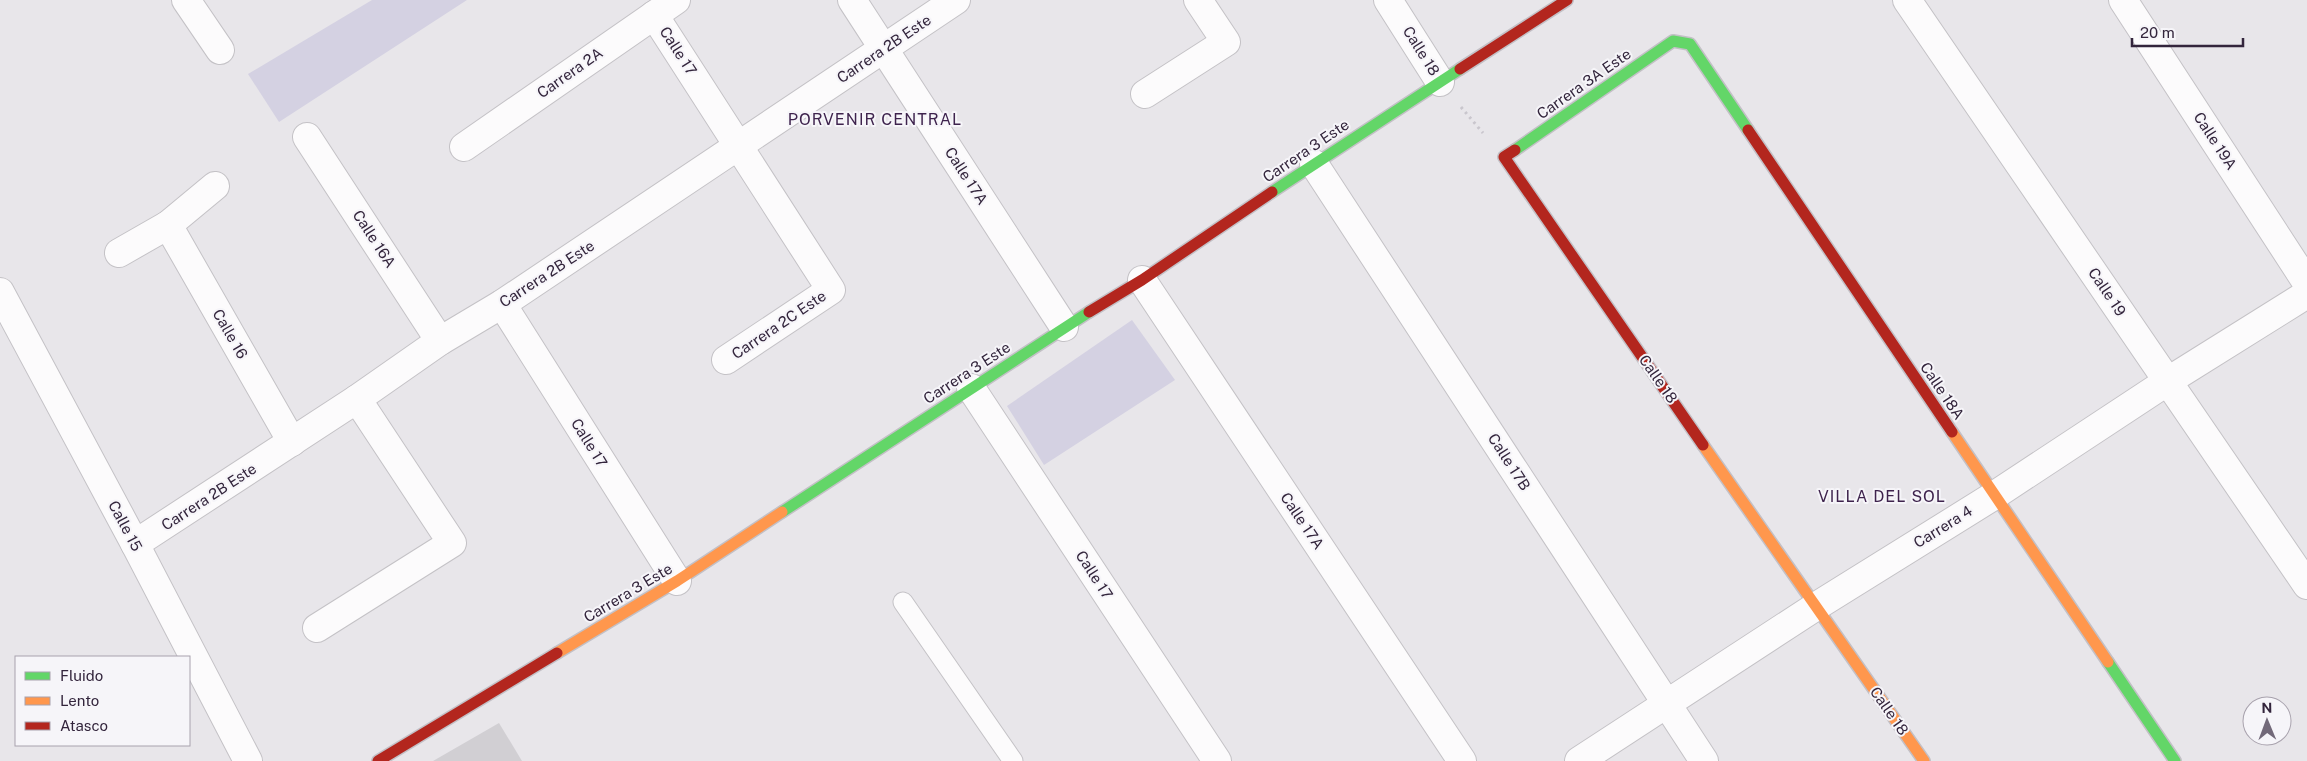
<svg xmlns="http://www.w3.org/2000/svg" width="2307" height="761" viewBox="0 0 2307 761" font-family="'Public Sans',sans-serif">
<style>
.green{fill:#d4d1e2}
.building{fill:#d1cfd3}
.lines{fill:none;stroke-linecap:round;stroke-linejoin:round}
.lane-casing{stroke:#c4c2c6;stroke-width:21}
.street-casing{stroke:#c4c2c6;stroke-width:30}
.fast-casing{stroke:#c3c0c6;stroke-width:14}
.slow-casing{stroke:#c3c0c6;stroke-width:14}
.jam-casing{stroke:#c3c0c6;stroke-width:14}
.path{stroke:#c9c6cd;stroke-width:3;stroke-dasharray:2.5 4;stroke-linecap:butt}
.lane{stroke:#fcfbfc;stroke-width:19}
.street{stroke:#fcfbfc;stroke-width:28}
.fast{stroke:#63d668;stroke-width:11}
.slow{stroke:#ff974d;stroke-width:11}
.jam{stroke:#b3261e;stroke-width:11}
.labels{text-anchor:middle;stroke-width:4;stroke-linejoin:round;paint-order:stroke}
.street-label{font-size:15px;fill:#33253c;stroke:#f6f5f9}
.neighbourhood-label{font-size:16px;letter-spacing:1px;fill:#3e234d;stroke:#f6f5f9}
</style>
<rect width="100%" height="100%" fill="#e8e6ea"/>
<g class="green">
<path d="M 372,0 L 467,0 L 279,122 L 248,74 Z"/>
<path d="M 1132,320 L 1175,380 L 1044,465 L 1007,406 Z"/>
</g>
<path class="building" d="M 499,723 L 522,761 L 433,761 Z"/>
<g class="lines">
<g class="lane-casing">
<path id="lane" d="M 903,602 L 1013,761"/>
</g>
<g class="street-casing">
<g id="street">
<path d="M 186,0 L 220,50"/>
<path d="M 852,0 L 1064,327"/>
<path d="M 1388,0 L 1440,82"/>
<path d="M 1907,0 L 2307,585"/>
<path d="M 2123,0 L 2307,283"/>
<path d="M 654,15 L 831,290 L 726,360"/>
<path d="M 1145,94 L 1226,42 L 1198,0"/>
<path d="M 307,137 L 440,341"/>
<path d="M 464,147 L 676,0"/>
<path d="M 1314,164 L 1704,761"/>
<path d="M 168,225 L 292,442"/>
<path d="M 119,253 L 168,225 L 215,186"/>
<path d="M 1142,280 L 1462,761"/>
<path d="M 0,292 L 135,544 L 248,761"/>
<path d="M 502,304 L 677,581"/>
<path d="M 971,388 L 1217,761"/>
<path d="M 135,544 L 357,399 L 440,341 L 502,304 L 956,0"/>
<path d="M 317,628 L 452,543 L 357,399"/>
<path d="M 1579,761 L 1815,607 L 1995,495 L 2168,381 L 2307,294"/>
</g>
</g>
<g class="fast-casing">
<g id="fast">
<path d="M 1515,150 L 1673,41 L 1690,44 L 1748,130"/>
<path d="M 1272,192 L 1460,69"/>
<path d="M 782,512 L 1089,312"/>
<path d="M 2108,662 L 2175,761"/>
</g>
</g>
<g class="slow-casing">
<g id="slow">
<path d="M 1952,432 L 2108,662"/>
<path d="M 1703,445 L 1924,761"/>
<path d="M 557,653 L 677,581 L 782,512"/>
</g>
</g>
<g class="jam-casing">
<g id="jam">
<path d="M 1460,69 L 1567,0"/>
<path d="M 1748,130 L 1952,432"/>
<path d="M 1515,150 L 1504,157 L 1703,445"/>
<path d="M 1089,312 L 1142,280 L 1272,192"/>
<path d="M 378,761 L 557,653"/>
</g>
</g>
<path class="path" d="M 1461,107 L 1483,133"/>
<use href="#lane" class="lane"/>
<use href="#street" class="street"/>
<use href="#fast" class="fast"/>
<use href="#slow" class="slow"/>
<use href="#jam" class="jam"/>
</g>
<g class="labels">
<g class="street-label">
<text transform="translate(884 49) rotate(-34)" y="5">Carrera 2B Este</text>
<text transform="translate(678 51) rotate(57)" y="5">Calle 17</text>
<text transform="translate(1421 51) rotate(58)" y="5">Calle 18</text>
<text transform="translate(570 73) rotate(-35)" y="5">Carrera 2A</text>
<text transform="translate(1584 84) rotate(-35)" y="5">Carrera 3A Este</text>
<text transform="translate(2215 141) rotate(57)" y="5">Calle 19A</text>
<text transform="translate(1306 151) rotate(-34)" y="5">Carrera 3 Este</text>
<text transform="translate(966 176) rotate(57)" y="5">Calle 17A</text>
<text transform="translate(374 239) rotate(57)" y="5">Calle 16A</text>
<text transform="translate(547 274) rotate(-33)" y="5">Carrera 2B Este</text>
<text transform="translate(2107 292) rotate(56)" y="5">Calle 19</text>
<text transform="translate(779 325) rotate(-34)" y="5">Carrera 2C Este</text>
<text transform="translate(230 334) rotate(60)" y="5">Calle 16</text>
<text transform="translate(967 373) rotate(-33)" y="5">Carrera 3 Este</text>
<text transform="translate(1658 379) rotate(55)" y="5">Calle 18</text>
<text transform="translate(1942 391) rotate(56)" y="5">Calle 18A</text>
<text transform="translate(589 443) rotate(58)" y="5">Calle 17</text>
<text transform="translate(1509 462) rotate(57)" y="5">Calle 17B</text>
<text transform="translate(209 497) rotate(-33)" y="5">Carrera 2B Este</text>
<text transform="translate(1302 521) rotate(56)" y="5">Calle 17A</text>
<text transform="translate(125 526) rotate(62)" y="5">Calle 15</text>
<text transform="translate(1943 527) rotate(-32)" y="5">Carrera 4</text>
<text transform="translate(1094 575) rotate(57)" y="5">Calle 17</text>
<text transform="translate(628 593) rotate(-31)" y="5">Carrera 3 Este</text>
<text transform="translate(1889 711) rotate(55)" y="5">Calle 18</text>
</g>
<g class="neighbourhood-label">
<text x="875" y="125">PORVENIR CENTRAL</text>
<text x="1882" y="502">VILLA DEL SOL</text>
</g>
</g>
<rect x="15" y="656" width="175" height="90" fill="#f6f5f9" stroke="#a8a2ad"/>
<rect x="25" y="672" width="25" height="8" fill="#63d668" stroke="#a8a2ad"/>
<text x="60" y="681" font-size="15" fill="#33253c">Fluido</text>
<rect x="25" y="697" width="25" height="8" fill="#ff974d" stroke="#a8a2ad"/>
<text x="60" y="706" font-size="15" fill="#33253c">Lento</text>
<rect x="25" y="722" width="25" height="8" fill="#b3261e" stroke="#a8a2ad"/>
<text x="60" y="731" font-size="15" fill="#33253c">Atasco</text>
<g transform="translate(2267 721) rotate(359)"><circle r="24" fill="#f6f5f9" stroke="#a8a2ad"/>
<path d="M0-4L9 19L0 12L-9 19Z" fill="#726979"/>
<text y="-8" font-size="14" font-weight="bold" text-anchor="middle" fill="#33253c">N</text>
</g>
<path d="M2132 38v8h111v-8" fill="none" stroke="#33253c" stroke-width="2.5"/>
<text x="2140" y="38" font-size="15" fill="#33253c" stroke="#f6f5f9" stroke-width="4" paint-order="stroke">20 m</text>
</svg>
